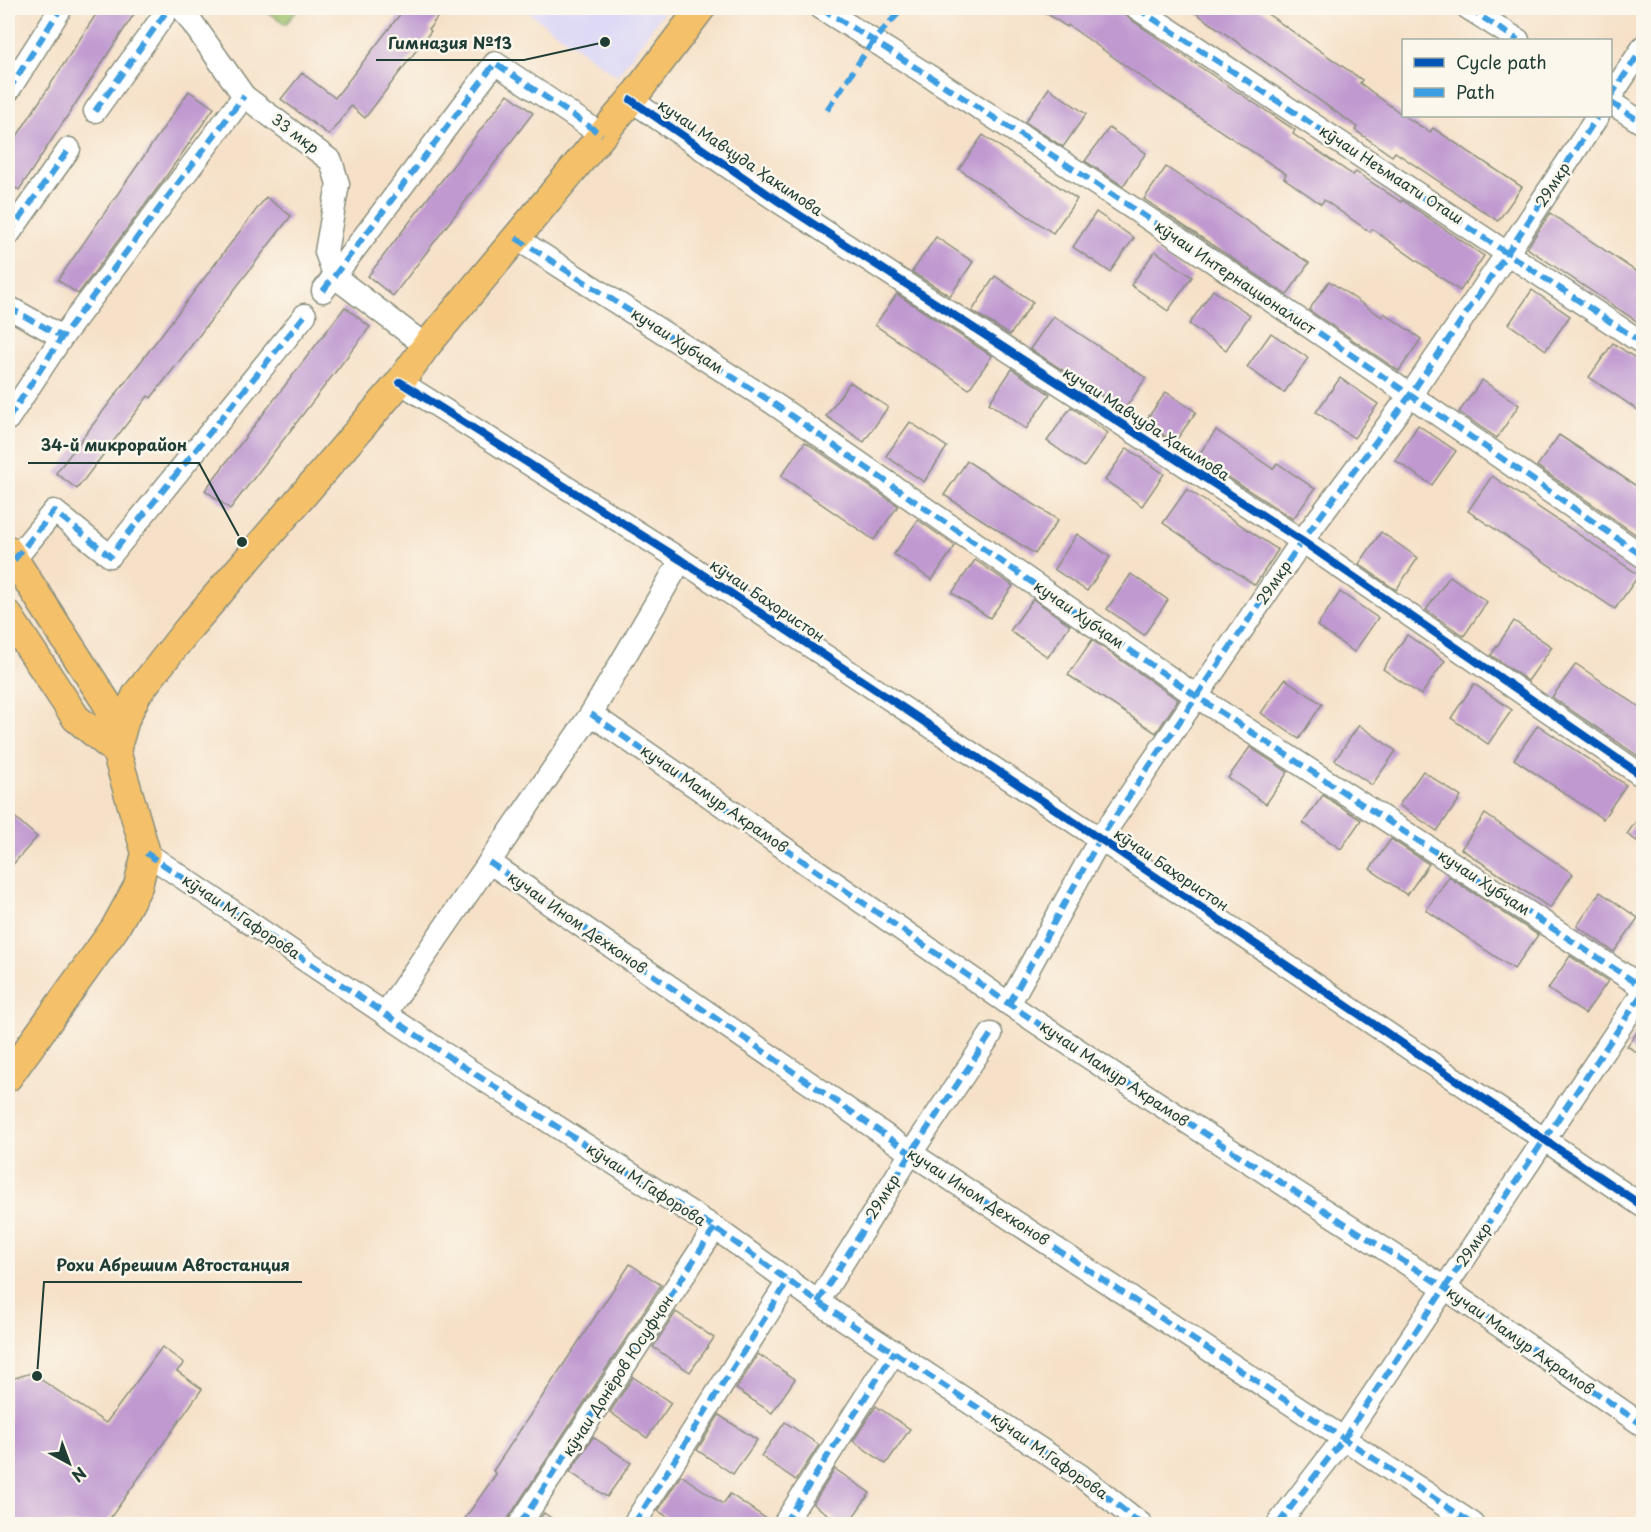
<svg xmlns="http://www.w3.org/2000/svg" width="1651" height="1532" viewBox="0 0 1651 1532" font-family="'Playpen Sans',sans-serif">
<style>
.built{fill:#dad6f7}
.green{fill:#9fc36d;stroke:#5f8050;stroke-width:1.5}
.building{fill:#bf99d0}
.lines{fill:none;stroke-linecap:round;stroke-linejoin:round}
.minor-casing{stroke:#8a8f7e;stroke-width:25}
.major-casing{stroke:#8a8f7e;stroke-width:31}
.minor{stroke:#fff;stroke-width:22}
.major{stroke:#f4c16a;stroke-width:28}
.quiet{stroke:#3c9ee2;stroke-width:6;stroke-dasharray:12 6;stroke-linecap:butt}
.cycleway-casing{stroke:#fbf7ec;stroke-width:11}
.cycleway{stroke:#0057b8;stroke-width:8}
.labels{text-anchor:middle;stroke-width:5;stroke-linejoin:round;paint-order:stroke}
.street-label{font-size:15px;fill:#1f3d34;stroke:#fbf7ec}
.leader{fill:none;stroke:#1f3d34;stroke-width:2}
.callout-dot{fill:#1f3d34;stroke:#fbf7ec;stroke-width:2}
.callout-label{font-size:16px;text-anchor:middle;font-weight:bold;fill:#1f3d34;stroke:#fbf7ec;stroke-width:5;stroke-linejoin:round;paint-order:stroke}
</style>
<rect width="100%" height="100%" fill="#fbf7ec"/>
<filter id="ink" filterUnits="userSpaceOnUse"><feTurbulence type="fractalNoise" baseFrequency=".0167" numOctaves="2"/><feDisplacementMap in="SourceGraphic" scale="12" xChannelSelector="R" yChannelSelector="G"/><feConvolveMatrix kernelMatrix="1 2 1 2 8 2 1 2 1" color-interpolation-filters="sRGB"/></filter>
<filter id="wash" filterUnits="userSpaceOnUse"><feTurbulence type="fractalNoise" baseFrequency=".008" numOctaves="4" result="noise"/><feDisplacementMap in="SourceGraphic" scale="24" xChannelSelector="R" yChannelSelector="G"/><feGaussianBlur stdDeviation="1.35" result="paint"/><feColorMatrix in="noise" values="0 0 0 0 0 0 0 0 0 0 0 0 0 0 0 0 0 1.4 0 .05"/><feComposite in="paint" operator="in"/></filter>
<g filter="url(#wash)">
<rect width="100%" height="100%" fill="#f6e1c8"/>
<path class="built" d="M 522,8 L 666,8 L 617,76 Z"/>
<path class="green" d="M 261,8 L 298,8 L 286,24 Z"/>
<g id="blocks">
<g class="building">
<path d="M 100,8 L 138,8 L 19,190 L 16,188 L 8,201 L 8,150 Z"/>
<path d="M 405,8 L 444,8 L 429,29 L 431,31 L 365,118 L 351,106 L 329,135 L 281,99 L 302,73 L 335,98 Z"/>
<path d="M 1038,8 L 1117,8 L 1130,19 L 1197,65 L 1295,130 L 1293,134 L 1353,175 L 1356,172 L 1401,202 L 1402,200 L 1484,256 L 1460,291 L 1372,229 L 1370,232 L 1324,200 L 1321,204 L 1284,178 L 1286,174 L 1184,107 L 1068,25 L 1067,27 Z"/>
<path d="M 1189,8 L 1259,8 L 1362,80 L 1360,83 L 1404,116 L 1430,132 L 1433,128 L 1522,187 L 1498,221 L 1395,152 L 1392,156 L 1355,130 L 1357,127 Z"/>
<path d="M 1049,88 L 1086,114 L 1063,147 L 1025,122 Z"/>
<path d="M 189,91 L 214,108 L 162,182 L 78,294 L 58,280 Z"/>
<path d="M 508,94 L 533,113 L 393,296 L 368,276 Z"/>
<path d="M 1109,128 L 1146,153 L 1123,186 L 1085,161 Z"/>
<path d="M 983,135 L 1077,199 L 1053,233 L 959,169 Z"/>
<path d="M 1166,167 L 1309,263 L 1287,295 L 1144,199 Z"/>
<path d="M 266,197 L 291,216 L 151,398 L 148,396 L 77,489 L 56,473 Z"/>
<path d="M 1096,212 L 1134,238 L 1110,272 L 1073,247 Z"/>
<path d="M 1550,213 L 1644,277 L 1644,326 L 1527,248 Z"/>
<path d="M 936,237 L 973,262 L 950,296 L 912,272 Z"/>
<path d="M 1155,251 L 1192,277 L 1168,311 L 1131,285 Z"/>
<path d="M 995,276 L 1033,302 L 1010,335 L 972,311 Z"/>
<path d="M 1329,281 L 1382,317 L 1384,313 L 1421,339 L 1399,371 L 1309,310 Z"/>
<path d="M 1213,290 L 1250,315 L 1226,350 L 1189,324 Z"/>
<path d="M 1532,290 L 1570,316 L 1546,350 L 1509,324 Z"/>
<path d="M 897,294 L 992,356 L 969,389 L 875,325 Z"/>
<path d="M 345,307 L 370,327 L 230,509 L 205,490 Z"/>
<path d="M 1053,316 L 1146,378 L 1124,410 L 1030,349 Z"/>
<path d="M 1271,333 L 1308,358 L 1284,393 L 1247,367 Z"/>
<path d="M 1613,343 L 1644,364 L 1644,414 L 1589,377 Z"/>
<path d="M 1012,369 L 1050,394 L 1026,429 L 989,403 Z"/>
<path d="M 1340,378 L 1378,404 L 1354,438 L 1316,412 Z"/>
<path d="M 1482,380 L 1519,405 L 1497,438 L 1459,412 Z"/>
<path d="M 850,382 L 888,407 L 864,442 L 826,416 Z"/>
<path d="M 1166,392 L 1196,412 L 1175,442 L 1144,423 Z"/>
<path d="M 1071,407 L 1108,433 L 1084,467 L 1047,441 Z"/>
<path d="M 910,422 L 947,447 L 924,482 L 886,456 Z"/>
<path d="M 1418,425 L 1456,451 L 1432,485 L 1395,460 Z"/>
<path d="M 1216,430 L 1273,469 L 1277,463 L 1315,489 L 1293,519 L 1197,457 Z"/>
<path d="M 1559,435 L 1644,491 L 1644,540 L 1537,466 Z"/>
<path d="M 805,442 L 898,506 L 874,540 L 781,476 Z"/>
<path d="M 1127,448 L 1164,474 L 1142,506 L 1105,480 Z"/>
<path d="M 967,461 L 1058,520 L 1035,554 L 944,495 Z"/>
<path d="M 1492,476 L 1639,575 L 1615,609 L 1468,511 Z"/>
<path d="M 1187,489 L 1278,550 L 1255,585 L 1163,523 Z"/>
<path d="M 918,520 L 955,546 L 932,580 L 894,554 Z"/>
<path d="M 1381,532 L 1418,558 L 1396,590 L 1359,564 Z"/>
<path d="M 1077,534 L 1110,557 L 1087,591 L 1054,569 Z"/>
<path d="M 975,560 L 1013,586 L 990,618 L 952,593 Z"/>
<path d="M 1131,574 L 1168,600 L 1144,635 L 1107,609 Z"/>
<path d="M 1450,576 L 1487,602 L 1464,636 L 1426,610 Z"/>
<path d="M 1340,592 L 1378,618 L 1354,652 L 1317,626 Z"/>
<path d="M 1033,599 L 1070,625 L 1048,657 L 1010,631 Z"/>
<path d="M 1514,621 L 1552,647 L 1528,681 L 1491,655 Z"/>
<path d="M 1407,635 L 1445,661 L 1421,695 L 1383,669 Z"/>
<path d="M 1092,640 L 1178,700 L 1156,733 L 1068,675 Z"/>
<path d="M 1576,664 L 1644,710 L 1644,760 L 1552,697 Z"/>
<path d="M 1285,679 L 1322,704 L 1299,739 L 1261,713 Z"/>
<path d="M 1474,684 L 1512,710 L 1488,744 L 1451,718 Z"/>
<path d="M 1359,725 L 1396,751 L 1372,785 L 1335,760 Z"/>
<path d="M 1538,725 L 1626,785 L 1603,819 L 1514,759 Z"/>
<path d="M 1250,747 L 1288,772 L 1266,804 L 1228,778 Z"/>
<path d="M 1423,771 L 1461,797 L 1437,831 L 1399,805 Z"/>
<path d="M 1323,795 L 1361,820 L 1341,849 L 1303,823 Z"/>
<path d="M 1644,810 L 1644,846 L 1627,834 Z"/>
<path d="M 8,811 L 37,837 L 8,870 Z"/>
<path d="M 1485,814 L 1573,874 L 1550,908 L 1461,849 Z"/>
<path d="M 1391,839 L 1429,864 L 1407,895 L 1370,869 Z"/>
<path d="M 1449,877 L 1538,935 L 1514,969 L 1426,910 Z"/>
<path d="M 1600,892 L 1638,918 L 1614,952 L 1577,926 Z"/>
<path d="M 1570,956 L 1608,981 L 1585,1014 L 1548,989 Z"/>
<path d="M 1644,1023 L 1644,1057 L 1627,1046 Z"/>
<path d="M 630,1264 L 661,1285 L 509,1517 L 507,1524 L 461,1524 L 496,1474 L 493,1471 Z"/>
<path d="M 676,1312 L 714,1338 L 690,1372 L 653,1347 Z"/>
<path d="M 162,1347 L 184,1363 L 177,1371 L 202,1389 L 106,1524 L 8,1524 L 8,1380 L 31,1373 L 106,1423 Z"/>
<path d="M 758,1354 L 795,1379 L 772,1413 L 736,1389 Z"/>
<path d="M 633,1377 L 671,1403 L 647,1438 L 610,1412 Z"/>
<path d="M 876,1406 L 910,1429 L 886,1464 L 853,1441 Z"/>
<path d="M 719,1415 L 757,1440 L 733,1474 L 697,1450 Z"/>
<path d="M 785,1422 L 819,1445 L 796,1480 L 761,1456 Z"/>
<path d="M 593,1437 L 631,1463 L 607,1497 L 570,1472 Z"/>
<path d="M 835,1469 L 870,1493 L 848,1524 L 842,1524 L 813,1504 Z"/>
<path d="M 681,1475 L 723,1504 L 730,1494 L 771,1522 L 771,1524 L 679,1524 L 658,1511 Z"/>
<path d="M 544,1513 L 560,1524 L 536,1524 Z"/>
</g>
</g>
</g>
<g filter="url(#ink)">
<use href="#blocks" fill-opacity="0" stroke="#8a8f7e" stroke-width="1.5"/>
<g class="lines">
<g class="minor-casing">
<g id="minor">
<path d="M 182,8 L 244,96 L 331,161 L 338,184 L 326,252 L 335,277 L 426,346"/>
<path d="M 821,8 C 1101,182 1373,368 1644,557"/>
<path d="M 1137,8 L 1644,344"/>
<path d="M 1468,8 L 1518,40"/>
<path d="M 8,91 L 61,8"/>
<path d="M 1610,97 L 1644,46"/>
<path d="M 631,100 L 778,201 L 1302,541 L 1644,777"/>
<path d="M 1610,102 L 1644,124"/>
<path d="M 95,111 L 169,8"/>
<path d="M 8,235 L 69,149"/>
<path d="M 516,238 L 770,401 L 1196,696 L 1644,988"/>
<path d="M 323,291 L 495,63 L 602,135"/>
<path d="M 8,307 L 62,337"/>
<path d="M 400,382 L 681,560 L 1100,839 L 1644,1207"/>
<path d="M 8,419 L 62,337 L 244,96"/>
<path d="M 14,560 L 54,511 L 110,556 L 305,315"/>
<path d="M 591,714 L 1009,1004 L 1156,1102 L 1445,1288 L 1644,1426"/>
<path d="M 146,853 L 464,1067 L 715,1228 L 818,1302 L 1081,1476 L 1141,1524"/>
<path d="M 489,862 L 911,1153 L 1473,1524"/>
<path d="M 1009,1004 L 1100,839 L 1302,541 L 1411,394 L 1508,252 L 1598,116"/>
<path d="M 385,1014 L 591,714 L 681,560"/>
<path d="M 818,1302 L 911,1153 L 991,1034"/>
<path d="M 520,1524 L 715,1228"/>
<path d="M 634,1524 L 789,1280"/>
<path d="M 784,1524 L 895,1351"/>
<path d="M 1278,1524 L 1344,1438 L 1644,991"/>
</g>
</g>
<g class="major-casing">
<g id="major">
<path d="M 8,550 L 108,705 L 116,751 L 146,853 L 138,886 L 115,928 L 8,1077"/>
<path d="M 8,615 L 76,718 L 116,751"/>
<path d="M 116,751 L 125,719 L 137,694 L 188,629 L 400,382 L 426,346 L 631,100 L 701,8"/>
</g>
</g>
<use href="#minor" class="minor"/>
<use href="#major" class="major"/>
<g class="quiet">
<path d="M 821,8 C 1101,182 1373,368 1644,557"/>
<path d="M 1137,8 L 1644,344"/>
<path d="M 1468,8 L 1518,40"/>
<path d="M 8,91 L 61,8"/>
<path d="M 1610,97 L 1644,46"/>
<path d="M 1610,102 L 1644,124"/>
<path d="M 827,110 L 874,40 L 903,8"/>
<path d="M 95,111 L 169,8"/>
<path d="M 8,235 L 69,149"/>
<path d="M 516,238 L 770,401 L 1196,696 L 1644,988"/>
<path d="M 323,291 L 495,63 L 602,135"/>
<path d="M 8,307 L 62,337"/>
<path d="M 8,419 L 62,337 L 244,96"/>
<path d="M 14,560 L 54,511 L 110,556 L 305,315"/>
<path d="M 591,714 L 1009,1004 L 1156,1102 L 1445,1288 L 1644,1426"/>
<path d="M 146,853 L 464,1067 L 715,1228 L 818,1302 L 1081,1476 L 1141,1524"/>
<path d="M 489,862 L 911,1153 L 1473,1524"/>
<path d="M 1009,1004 L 1100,839 L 1302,541 L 1411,394 L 1508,252 L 1598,116"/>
<path d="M 818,1302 L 911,1153 L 991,1034"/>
<path d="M 520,1524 L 715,1228"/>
<path d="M 634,1524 L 789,1280"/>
<path d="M 784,1524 L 895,1351"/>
<path d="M 1278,1524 L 1344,1438 L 1644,991"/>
</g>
<g class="cycleway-casing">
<g id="cycleway">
<path d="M 631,100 L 778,201 L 1302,541 L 1644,777"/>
<path d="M 400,382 L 681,560 L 1100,839 L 1644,1207"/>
</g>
</g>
<use href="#cycleway" class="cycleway"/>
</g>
</g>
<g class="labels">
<g class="street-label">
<text transform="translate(295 134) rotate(37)" y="5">33 мкр</text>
<text transform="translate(740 158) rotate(34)" y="5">кучаи Мавҷуда Ҳакимова</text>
<text transform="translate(1391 175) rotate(33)" y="5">кӯчаи Неъмаати Оташ</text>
<text transform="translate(1553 185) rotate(-57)" y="5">29мкр</text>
<text transform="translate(1235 278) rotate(34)" y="5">кӯчаи Интернационалист</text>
<text transform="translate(677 341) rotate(33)" y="5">кучаи Хубҷам</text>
<text transform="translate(1146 424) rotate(33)" y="5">кучаи Мавҷуда Ҳакимова</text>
<text transform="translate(1274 583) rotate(-56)" y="5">29мкр</text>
<text transform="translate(767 601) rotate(34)" y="5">кӯчаи Баҳористон</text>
<text transform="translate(1079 615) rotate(35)" y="5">кучаи Хубҷам</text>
<text transform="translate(714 799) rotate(35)" y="5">кучаи Мамур Акрамов</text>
<text transform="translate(1171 870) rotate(34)" y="5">кӯчаи Баҳористон</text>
<text transform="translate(1484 883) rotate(33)" y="5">кучаи Хубҷам</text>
<text transform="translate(241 917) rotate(34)" y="5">кӯчаи М.Гафорова</text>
<text transform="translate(577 923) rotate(35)" y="5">кучаи Ином Дехконов</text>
<text transform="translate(1114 1074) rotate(34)" y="5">кучаи Мамур Акрамов</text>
<text transform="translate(646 1185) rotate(33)" y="5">кӯчаи М.Гафорова</text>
<text transform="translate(883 1197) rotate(-58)" y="5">29мкр</text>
<text transform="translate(978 1197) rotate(33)" y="5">кучаи Ином Дехконов</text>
<text transform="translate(1474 1245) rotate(-56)" y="5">29мкр</text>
<text transform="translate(1520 1341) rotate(35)" y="5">кучаи Мамур Акрамов</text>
<text transform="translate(618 1376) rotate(-57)" y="5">кӯчаи Донёров Юсуфҷон</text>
<text transform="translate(1049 1456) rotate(35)" y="5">кӯчаи М.Гафорова</text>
</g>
</g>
<path class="leader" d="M605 42L524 60H376M242 542L199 463H28M37 1376L44 1282H302"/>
<g class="callout-dot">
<circle cx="605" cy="42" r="6"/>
<circle cx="242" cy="542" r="6"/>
<circle cx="37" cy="1376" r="6"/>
</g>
<g class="callout-label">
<text x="450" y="49">Гимназия №13</text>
<text x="114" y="451">34-й микрорайон</text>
<text x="173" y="1271">Рохи Абрешим Автостанция</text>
</g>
<rect width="1651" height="1532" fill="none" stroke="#fbf7ec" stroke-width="30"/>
<rect x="1402" y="39" width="210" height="78" fill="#fbf7ec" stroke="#a3ada2" stroke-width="1.5"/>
<rect x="1414" y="58" width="30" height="9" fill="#0057b8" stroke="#a3ada2" stroke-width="1.5"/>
<text x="1456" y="69" font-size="18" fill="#1f3d34">Cycle path</text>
<rect x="1414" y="88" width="30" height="9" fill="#3c9ee2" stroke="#a3ada2" stroke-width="1.5"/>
<text x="1456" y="99" font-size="18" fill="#1f3d34">Path</text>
<g transform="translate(69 1463) rotate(139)" stroke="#fbf7ec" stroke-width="4.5" paint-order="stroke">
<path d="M0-4.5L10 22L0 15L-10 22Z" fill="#1f3d34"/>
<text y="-9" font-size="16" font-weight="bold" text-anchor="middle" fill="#1f3d34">N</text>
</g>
</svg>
